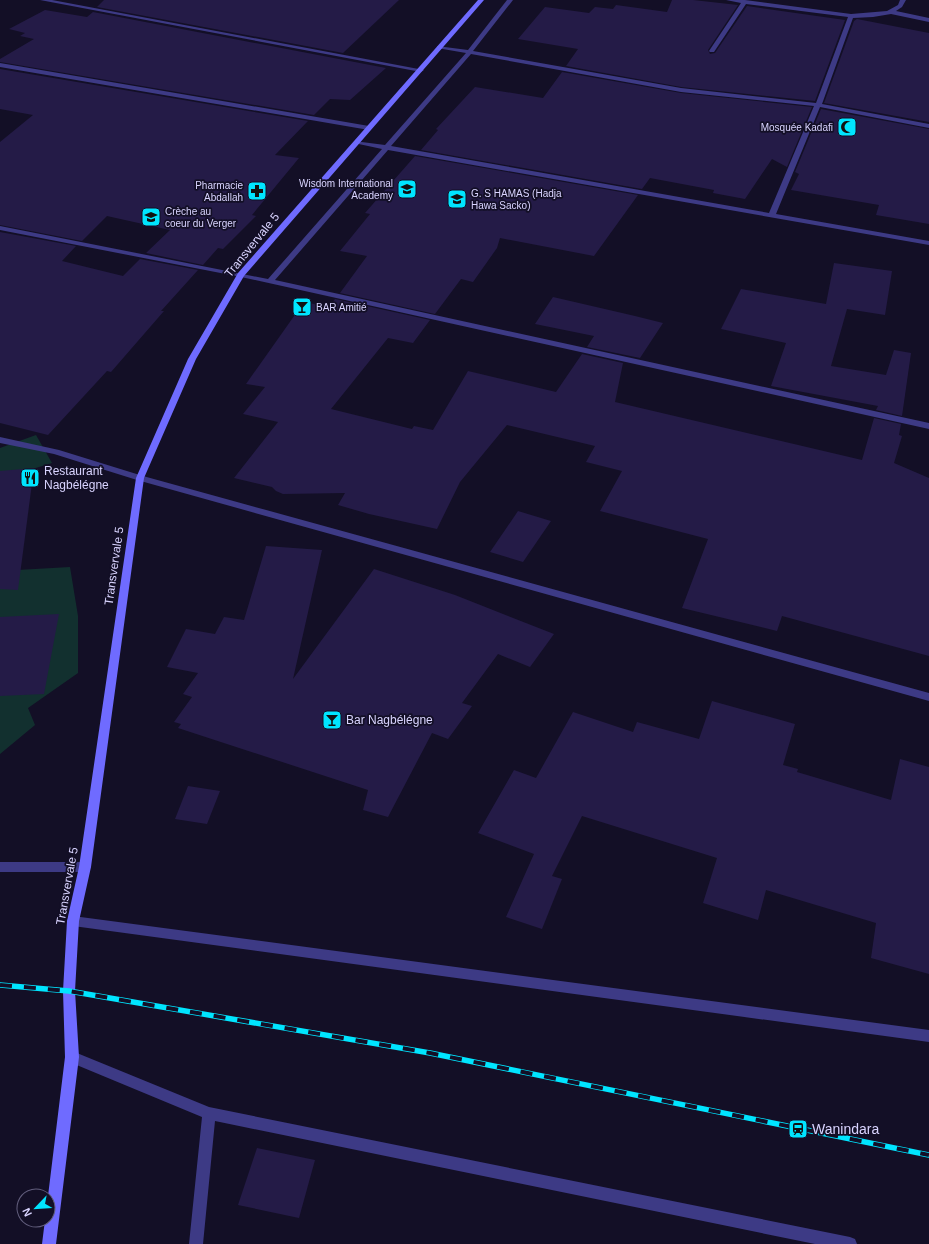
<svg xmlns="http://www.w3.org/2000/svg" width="929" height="1244" viewBox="0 0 929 1244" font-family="Arial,sans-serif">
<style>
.green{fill:#12302f}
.building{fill:#241b47}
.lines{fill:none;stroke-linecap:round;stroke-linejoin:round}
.minor{fill:#3d3a85;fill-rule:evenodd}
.secondary{fill:#6f6bff;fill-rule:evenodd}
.rail-casing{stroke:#00e5ff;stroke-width:5.5}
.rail{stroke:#130f26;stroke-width:4;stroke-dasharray:12;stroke-linecap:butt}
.labels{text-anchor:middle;stroke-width:3.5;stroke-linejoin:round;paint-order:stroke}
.far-poi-label{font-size:10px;fill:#d9d4ff;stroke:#130f26;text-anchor:end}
.street-label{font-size:12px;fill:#d9d4ff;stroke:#130f26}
.poi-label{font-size:12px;fill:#d9d4ff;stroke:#130f26;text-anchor:start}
.near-poi-label{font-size:14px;fill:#d9d4ff;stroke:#130f26;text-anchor:start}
</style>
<rect width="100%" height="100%" fill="#130f26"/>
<g class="green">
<path d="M 36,435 L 52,463 L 0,479 L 0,448 Z"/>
<path d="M 70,567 L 78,616 L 78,673 L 28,708 L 35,725 L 0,754 L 0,571 Z"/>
</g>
<g class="building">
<path d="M 104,0 L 399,0 L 343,53 L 97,7 Z"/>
<path d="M 672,0 L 693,0 L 738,5 L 708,50 L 710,54 L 715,53 L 747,6 L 845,20 L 815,101 L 681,87 L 566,66 L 578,49 L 518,39 L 545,7 L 589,13 L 595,7 L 613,9 L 616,5 L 667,12 Z"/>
<path d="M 45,10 L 87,17 L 93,12 L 386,68 L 350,100 L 330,99 L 314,115 L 0,62 L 0,59 L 34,39 L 20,36 L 25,33 L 9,29 Z"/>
<path d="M 857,19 L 929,33 L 929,122 L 824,103 L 854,21 Z"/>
<path d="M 0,69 L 308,121 L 275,155 L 299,158 L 252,215 L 256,216 L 223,249 L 218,248 L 203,265 L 146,253 L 170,230 L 107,216 L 82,241 L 0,225 L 0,142 L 33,115 L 0,109 Z"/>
<path d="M 562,72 L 681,93 L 812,107 L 787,167 L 772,159 L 745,199 L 713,193 L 714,190 L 650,178 L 642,189 L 421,150 L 438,130 L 436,129 L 475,87 L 543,98 Z"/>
<path d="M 821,109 L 929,129 L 929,224 L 876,215 L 879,205 L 791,190 L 799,174 L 795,172 Z"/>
<path d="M 415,156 L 638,195 L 594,256 L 500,238 L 497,248 L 473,282 L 461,279 L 435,314 L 340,293 L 367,256 L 340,251 L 370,214 L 365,213 Z"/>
<path d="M 0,232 L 76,246 L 62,261 L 123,276 L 140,259 L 198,270 L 161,311 L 164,311 L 111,372 L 107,371 L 48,435 L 0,423 Z"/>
<path d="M 834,263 L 892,271 L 885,315 L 847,309 L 831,366 L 886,375 L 894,350 L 911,353 L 902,416 L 876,410 L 878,406 L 771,386 L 786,343 L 721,329 L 741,289 L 826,304 Z"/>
<path d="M 553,297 L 635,316 L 663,323 L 640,358 L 587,347 L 594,336 L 535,324 Z"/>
<path d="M 335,299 L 430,320 L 413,343 L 388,338 L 331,409 L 412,429 L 414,426 L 433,430 L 468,371 L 556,392 L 582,354 L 623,363 L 615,402 L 862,460 L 874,418 L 901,424 L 899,435 L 902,436 L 894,463 L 929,478 L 929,656 L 782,616 L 777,631 L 682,608 L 708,539 L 600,511 L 622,471 L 586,462 L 595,446 L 507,425 L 460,482 L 437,529 L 369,514 L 338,505 L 345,493 L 283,494 L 276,491 L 272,487 L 234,478 L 278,422 L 243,414 L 265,387 L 246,384 L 304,302 L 329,307 Z"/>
<path d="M 34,468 L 18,590 L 0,589 L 0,471 Z"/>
<path d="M 518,511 L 551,521 L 523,562 L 490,552 Z"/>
<path d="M 266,546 L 322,550 L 293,679 L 374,569 L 455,595 L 554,634 L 530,667 L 498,654 L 462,703 L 472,706 L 448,739 L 432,733 L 388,817 L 363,810 L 368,790 L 178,728 L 181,724 L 174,722 L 192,697 L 183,694 L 198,673 L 167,667 L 186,629 L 215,634 L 224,617 L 244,620 Z"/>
<path d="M 59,614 L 44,694 L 0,696 L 0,617 Z"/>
<path d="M 712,701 L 795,724 L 783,765 L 798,769 L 797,772 L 891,800 L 900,759 L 929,767 L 929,974 L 871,958 L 876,923 L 766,890 L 758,920 L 703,903 L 717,858 L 582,816 L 552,876 L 562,879 L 542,929 L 506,917 L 534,854 L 478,833 L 514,770 L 536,778 L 573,712 L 633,732 L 637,722 L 699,739 Z"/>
<path d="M 188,786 L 220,791 L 207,824 L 175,819 Z"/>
<path d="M 257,1148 L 315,1160 L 299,1218 L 238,1205 Z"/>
</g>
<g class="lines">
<g class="minor">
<path d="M 40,0 L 52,0 L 424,70 L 421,72 Z"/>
<path d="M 507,0 L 513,0 L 473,51 L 681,88 L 816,103 L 848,17 L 746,4 L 714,52 L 710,52 L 709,51 L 741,3 L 726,0 L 745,0 L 851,14 L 887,11 L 898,5 L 900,0 L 906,0 L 902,7 L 896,11 L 929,18 L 929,22 L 891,14 L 873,17 L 853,18 L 822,104 L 929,124 L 929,128 L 820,107 L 776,214 L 929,241 L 929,245 L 388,150 L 275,280 L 929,423 L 929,429 L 241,277 L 0,230 L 0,226 L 268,279 L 382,149 L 354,143 L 354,141 L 385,145 L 466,53 L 437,48 L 437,46 L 468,50 ZM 471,54 L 681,92 L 814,106 L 769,213 L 391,146 Z"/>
<path d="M 0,63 L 369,126 L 372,128 L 369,130 L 0,67 Z"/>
<path d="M 0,437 L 59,450 L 143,476 L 929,693 L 929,701 L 137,480 L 54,454 L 0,443 Z"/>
<path d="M 0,862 L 85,862 L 89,864 L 91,867 L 89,870 L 85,872 L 0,872 Z"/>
<path d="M 73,916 L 929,1030 L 929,1042 L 73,926 L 69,925 L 67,921 L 69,917 Z"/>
<path d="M 72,1051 L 209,1107 L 850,1237 L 855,1239 L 857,1244 L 815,1244 L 215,1121 L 203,1244 L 189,1244 L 202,1117 L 67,1061 L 65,1057 L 67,1053 Z"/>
</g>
<path class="secondary" d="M 478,0 L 484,0 L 244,276 L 196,359 L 144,478 L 91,867 L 79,921 L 75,991 L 79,1057 L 56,1244 L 42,1244 L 45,1220 L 48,1220 L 48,1196 L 65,1057 L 63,991 L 67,921 L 79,867 L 136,478 L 188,359 L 238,273 Z"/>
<g class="rail-casing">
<path id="rail" d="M 0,985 L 69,991 L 430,1053 L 929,1155"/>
</g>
<use href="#rail" class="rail"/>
</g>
<defs>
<g id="mosque-square" transform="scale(1)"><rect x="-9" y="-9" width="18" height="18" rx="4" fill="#00e5ff" stroke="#130f26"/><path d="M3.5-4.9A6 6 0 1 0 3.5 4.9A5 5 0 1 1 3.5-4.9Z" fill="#111"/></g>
<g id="school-square" transform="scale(1)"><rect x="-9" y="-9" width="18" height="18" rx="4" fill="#00e5ff" stroke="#130f26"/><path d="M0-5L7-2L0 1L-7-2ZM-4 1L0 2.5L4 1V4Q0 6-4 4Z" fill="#111"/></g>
<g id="pharmacy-square" transform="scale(1)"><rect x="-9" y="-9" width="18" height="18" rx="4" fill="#00e5ff" stroke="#130f26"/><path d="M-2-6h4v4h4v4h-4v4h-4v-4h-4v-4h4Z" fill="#111"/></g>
<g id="bar-square" transform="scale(1)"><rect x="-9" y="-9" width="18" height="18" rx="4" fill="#00e5ff" stroke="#130f26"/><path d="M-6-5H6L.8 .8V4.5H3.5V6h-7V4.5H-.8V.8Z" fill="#111"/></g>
<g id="restaurant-square" transform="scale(1)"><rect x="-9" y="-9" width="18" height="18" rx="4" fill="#00e5ff" stroke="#130f26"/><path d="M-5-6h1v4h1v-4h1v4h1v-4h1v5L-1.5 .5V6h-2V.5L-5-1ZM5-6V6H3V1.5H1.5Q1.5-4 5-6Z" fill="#111"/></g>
<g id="station-square" transform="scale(1)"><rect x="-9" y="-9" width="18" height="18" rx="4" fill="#00e5ff" stroke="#130f26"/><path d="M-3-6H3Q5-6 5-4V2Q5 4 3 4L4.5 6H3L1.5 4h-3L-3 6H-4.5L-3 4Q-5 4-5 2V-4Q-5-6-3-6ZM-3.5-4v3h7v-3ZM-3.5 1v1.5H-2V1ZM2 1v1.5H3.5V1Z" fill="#111"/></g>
</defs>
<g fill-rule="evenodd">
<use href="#mosque-square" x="847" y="127"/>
<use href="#school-square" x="407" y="189"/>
<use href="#pharmacy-square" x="257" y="191"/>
<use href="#school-square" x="457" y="199"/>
<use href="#school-square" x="151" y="217"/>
<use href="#bar-square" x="302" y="307"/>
<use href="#restaurant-square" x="30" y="478"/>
<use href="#bar-square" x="332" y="720"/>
<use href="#station-square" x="798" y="1129"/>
</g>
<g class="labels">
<g class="far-poi-label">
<text x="833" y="131">Mosquée Kadafi</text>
<text x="393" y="187">Wisdom International<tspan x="393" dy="12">Academy</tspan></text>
<text x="243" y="189">Pharmacie<tspan x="243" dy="12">Abdallah</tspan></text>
<text x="471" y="197" text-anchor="start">G. S HAMAS (Hadja<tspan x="471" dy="12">Hawa Sacko)</tspan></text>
<text x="165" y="215" text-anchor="start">Crèche au<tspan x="165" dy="12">coeur du Verger</tspan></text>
<text x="316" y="311" text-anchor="start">BAR Amitié</text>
</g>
<g class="street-label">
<text transform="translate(252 245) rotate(-51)" y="4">Transvervale 5</text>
<text transform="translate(114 566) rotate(-82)" y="4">Transvervale 5</text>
<text transform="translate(67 886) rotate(-80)" y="4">Transvervale 5</text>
</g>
<g class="poi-label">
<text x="44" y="475">Restaurant<tspan x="44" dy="14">Nagbélégne</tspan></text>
<text x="346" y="724">Bar Nagbélégne</text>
</g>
<g class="near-poi-label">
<text x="812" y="1134">Wanindara</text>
</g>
</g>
<g transform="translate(36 1208) rotate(245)"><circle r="19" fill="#130f26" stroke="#625e7d"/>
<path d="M0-3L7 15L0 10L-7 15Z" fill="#00e5ff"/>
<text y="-6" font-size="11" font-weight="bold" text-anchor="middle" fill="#d9d4ff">N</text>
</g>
</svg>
